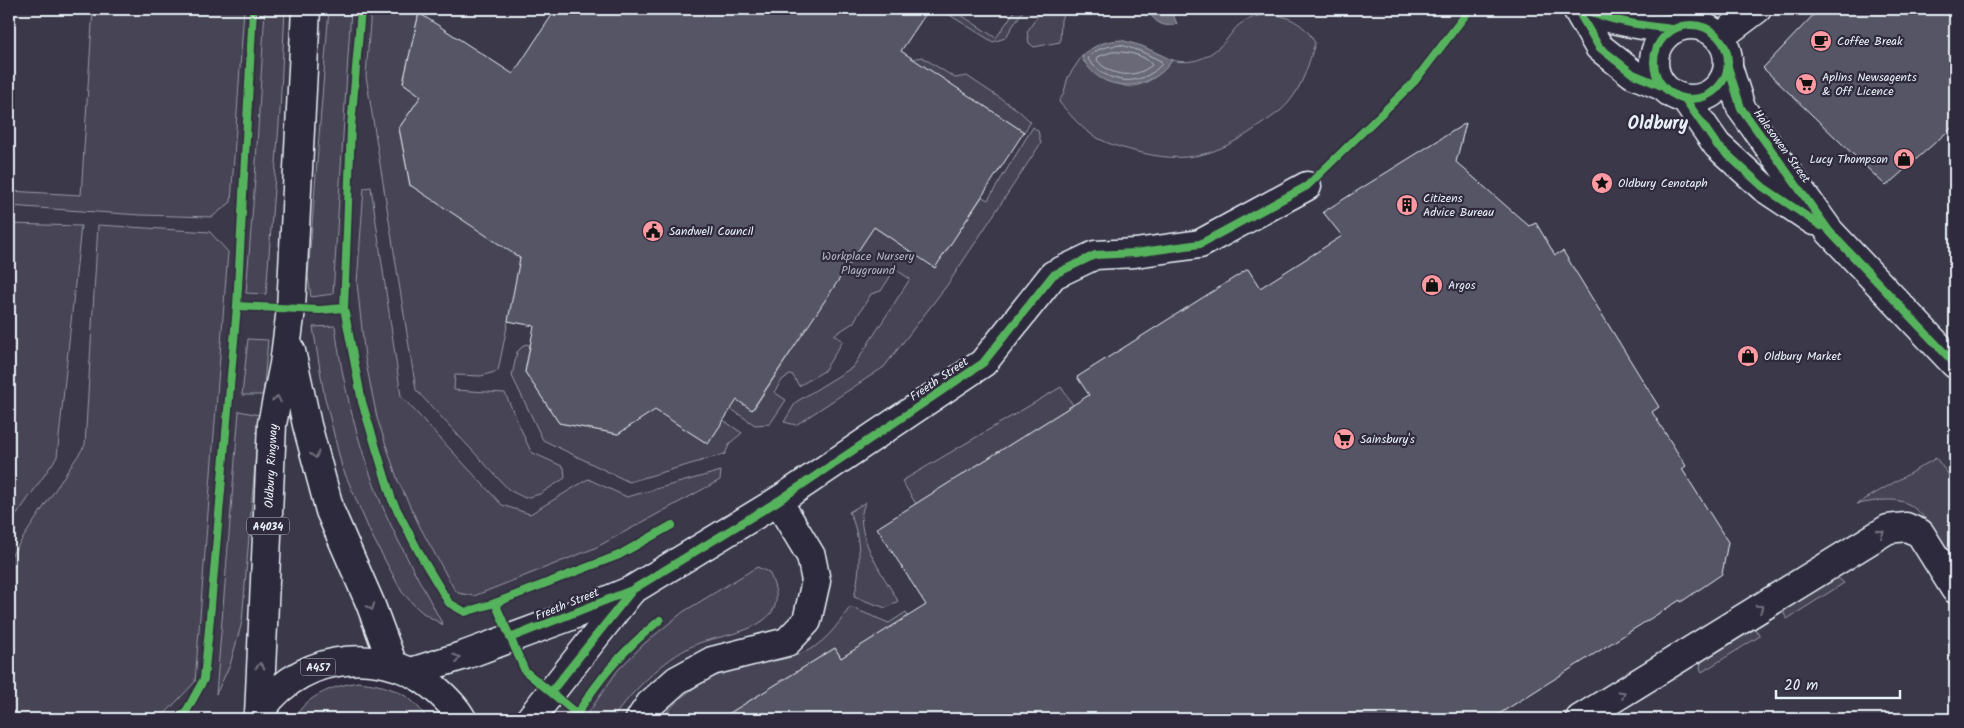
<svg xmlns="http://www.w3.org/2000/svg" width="1964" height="728" viewBox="0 0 1964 728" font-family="Kalam,sans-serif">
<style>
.built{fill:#3b3749}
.green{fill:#464455;stroke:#979aa6}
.water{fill:#696978;stroke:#9c9fab}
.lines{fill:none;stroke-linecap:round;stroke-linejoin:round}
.shore{stroke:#b5bbc5;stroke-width:1}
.building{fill:#575565;stroke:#e8f1f8}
.minor-casing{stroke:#e8f1f8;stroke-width:31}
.major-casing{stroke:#e8f1f8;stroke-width:31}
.minor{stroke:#2f2a3d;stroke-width:28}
.major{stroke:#2f2a3d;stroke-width:28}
.cycleway-casing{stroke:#2f2a3d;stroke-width:11}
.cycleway{stroke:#56b35d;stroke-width:8}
.oneway{stroke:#70707e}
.labels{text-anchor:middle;stroke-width:4.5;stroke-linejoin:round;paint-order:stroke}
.shield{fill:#2f2a3d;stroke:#b0b5c0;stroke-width:1}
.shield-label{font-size:11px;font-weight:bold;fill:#e8f1f8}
.poi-label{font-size:12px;fill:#e8f1f8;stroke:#2f2a3d;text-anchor:start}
.street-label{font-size:12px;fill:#e8f1f8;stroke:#2f2a3d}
.park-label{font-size:12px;fill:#afb4bf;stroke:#2f2a3d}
.district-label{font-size:18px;font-weight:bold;fill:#e8f1f8;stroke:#2f2a3d}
</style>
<rect width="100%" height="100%" fill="#2f2a3d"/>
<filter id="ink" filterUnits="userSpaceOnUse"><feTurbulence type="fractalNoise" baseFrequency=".02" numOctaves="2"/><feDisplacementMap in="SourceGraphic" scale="10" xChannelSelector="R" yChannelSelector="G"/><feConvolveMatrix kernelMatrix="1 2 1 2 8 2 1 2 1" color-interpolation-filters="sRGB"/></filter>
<g filter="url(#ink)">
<path class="built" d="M 9,9 L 1955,9 L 1955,719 L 462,719 L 439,692 L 348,660 L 256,719 L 9,719 Z"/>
<g class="green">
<path d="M 93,9 L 244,9 L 231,202 L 212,217 L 140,215 L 9,206 L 9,191 L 81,195 Z"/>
<path d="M 265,9 L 285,9 L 280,111 L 266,294 L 246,293 L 255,179 Z"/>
<path d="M 329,9 L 351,9 L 333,294 L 311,297 L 308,276 Z"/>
<path d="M 371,9 L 412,9 L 419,13 L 403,83 L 421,96 L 399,128 L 410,186 L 422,184 L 557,282 L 511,307 L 498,371 L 481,376 L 455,375 L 454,390 L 505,393 L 531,452 L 564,467 L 565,478 L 540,494 L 525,498 L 509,490 L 416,390 L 366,76 Z"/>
<path d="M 947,9 L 952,9 L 996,38 L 1016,9 L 1024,9 L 1005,38 L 993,42 L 948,14 Z"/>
<path d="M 1042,9 L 1065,9 L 1061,20 L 1060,42 L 1034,47 L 1029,43 L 1027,32 Z"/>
<path d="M 1272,14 C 1291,17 1306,25 1315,43 C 1309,63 1303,85 1289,102 C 1281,112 1270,118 1259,126 C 1216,156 1186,165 1134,151 C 1119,147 1104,143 1091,134 C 1079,126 1069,113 1059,102 L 1064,92 L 1068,77 L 1082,56 L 1084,62 C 1093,67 1117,84 1125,86 C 1142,89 1164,73 1172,60 C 1194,66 1212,56 1227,39 C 1231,34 1234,29 1239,25 C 1249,17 1261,15 1272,14 Z"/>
<path d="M 922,57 L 955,78 L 967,76 L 1018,110 L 1031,122 L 1024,132 L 912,59 Z"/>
<path d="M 1033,127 L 1038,131 L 1041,143 L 948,284 L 884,367 L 796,425 L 784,422 L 796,402 L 853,367 L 910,279 L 895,269 L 881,291 L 871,294 L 853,323 L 834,335 L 843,341 L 824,371 L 799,386 L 792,374 L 783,379 L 774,392 L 786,400 L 770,424 L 755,425 L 684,378 L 690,369 L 753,410 L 791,352 L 842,206 L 935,267 L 982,197 L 988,200 Z"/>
<path d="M 371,187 L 401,396 L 502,505 L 530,514 L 588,479 L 627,497 L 721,471 L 720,480 L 595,548 L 474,596 L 458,593 L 453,587 L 420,527 L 398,481 L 377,418 L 365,358 L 357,283 L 364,188 Z"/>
<path d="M 9,224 L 81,226 L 57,457 L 9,526 Z"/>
<path d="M 98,225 L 210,232 L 228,252 L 195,682 L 160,719 L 9,719 L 9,559 L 85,445 Z"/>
<path d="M 335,326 C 342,381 355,433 374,485 C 392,534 419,579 443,625 L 423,613 L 413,604 L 402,592 L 371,534 L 342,467 L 324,394 L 313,327 Z"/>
<path d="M 248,339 L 268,340 L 263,395 L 242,395 Z"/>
<path d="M 525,344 L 530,345 L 525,372 L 559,423 L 618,434 L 669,400 L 674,422 L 708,444 L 723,420 L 742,433 L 730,443 L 725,454 L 629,482 L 543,440 L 512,376 L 517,352 Z"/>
<path d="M 1061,387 L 1073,405 L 916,504 L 902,481 Z"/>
<path d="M 239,411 L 259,415 L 242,622 L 230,665 L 216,694 Z"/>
<path d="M 1936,458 L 1955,483 L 1955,565 C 1942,545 1924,506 1900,501 C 1886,498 1871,502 1857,504 Z"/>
<path d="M 866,502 C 849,529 884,576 898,601 L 886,608 L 854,597 C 861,570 862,537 849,512 Z"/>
<path d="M 757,567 L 769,572 C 777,590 782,606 764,620 C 747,633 721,636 702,642 C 668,654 633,690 612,719 L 584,719 L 618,670 L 645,643 L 683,612 Z"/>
<path d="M 1835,575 L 1844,583 L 1787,619 L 1784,614 L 1785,604 Z"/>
<path d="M 850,607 L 889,623 L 906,612 L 908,617 L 841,658 L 835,648 L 721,719 L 662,719 C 680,692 716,672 748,665 C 765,661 784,661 800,654 C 823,646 837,626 850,607 Z"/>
<path d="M 1752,628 L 1757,631 L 1760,636 L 1702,672 L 1700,668 L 1702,659 Z"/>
<path d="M 358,682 C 387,685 411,692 427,719 L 294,719 C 306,695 334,686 358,682 Z"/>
</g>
<g class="water">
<path d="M 1144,9 L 1171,9 L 1177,24 C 1158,29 1156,19 1144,9 Z"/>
<path d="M 1121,40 L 1142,46 L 1172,60 C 1152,93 1098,95 1082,56 C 1094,45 1105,41 1121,40 Z"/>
</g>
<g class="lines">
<g class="shore">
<path d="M 1121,45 L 1140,51 L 1161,61 L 1162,64 C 1141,88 1107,85 1088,59 C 1093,48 1110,46 1121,45 Z"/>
<path d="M 1112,52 C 1124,51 1145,54 1152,65 C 1136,79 1110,77 1097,60 L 1098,57 Z"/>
</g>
</g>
<g class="building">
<path d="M 556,9 L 929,9 L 901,51 L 1024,132 L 935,268 L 874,227 L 752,410 L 737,400 L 708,444 L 655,410 L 618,434 L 559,423 L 525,372 L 534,326 L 508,321 L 520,258 L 410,185 L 399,128 L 421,96 L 403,83 L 419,13 L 513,74 Z"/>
<path d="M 1819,9 L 1955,9 L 1955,125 L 1886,186 L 1763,68 Z"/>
<path d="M 1466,123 L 1456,162 L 1529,226 L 1536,223 L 1555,255 L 1563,251 L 1659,407 L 1652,412 L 1686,466 L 1682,469 L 1728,542 L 1722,574 L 1681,602 L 1680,600 L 1491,719 L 720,719 L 835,648 L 841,658 L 926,605 L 877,528 L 1089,395 L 1077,377 L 1248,269 L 1260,288 L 1342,236 L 1323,212 Z"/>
</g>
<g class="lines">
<g class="minor-casing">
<g id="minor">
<path d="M 1720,37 L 1757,9"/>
<path d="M 411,672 L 465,655 L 568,617 L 632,590 L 778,501 L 983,363 L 1053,275 L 1095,255 L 1135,253 L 1200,244 L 1307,186"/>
<path d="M 530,719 L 631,591"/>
<path d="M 640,719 L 650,704 L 677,680 L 712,661 L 787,642 L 807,621 L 816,581 L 811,556 L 778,501"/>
<path d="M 1580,719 L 1888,529 L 1906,527 L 1920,533 L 1955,589"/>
</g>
</g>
<g class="major-casing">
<g id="major">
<path d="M 1577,9 L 1599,47 L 1633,74 L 1662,86"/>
<path d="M 1584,9 C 1613,22 1641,25 1672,29"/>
<circle cx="1691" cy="62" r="37"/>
<path d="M 1728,67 L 1741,108 L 1830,232 L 1955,364"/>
<path d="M 1685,99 L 1717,145 L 1763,187 L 1814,221"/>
<path d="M 291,351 L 307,425 L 330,511 L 370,603 L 393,665"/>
<path d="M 259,715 L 272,424 L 284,364 L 291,309 L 306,9"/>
<path d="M 256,719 C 290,656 377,642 431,685 C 443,695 455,706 462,719"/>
</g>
</g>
<use href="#minor" class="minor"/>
<use href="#major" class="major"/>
<g class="cycleway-casing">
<g id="cycleway">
<path d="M 361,9 L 351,127 L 344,308 L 362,402 L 392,500 L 422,558 L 449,603 L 465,612 L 495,603 L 619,555 L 672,525"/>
<path d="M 1577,9 L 1599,47 L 1633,74 L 1662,86"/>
<path d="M 1584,9 C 1613,22 1641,25 1672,29"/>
<circle cx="1691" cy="62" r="37"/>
<path d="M 1728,67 L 1741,108 L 1830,232 L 1955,364"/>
<path d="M 1685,99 L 1717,145 L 1763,187 L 1821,226"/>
<path d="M 237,306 L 320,310 L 344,308"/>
<path d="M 495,603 L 525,671 L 577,714"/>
<path d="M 510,638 L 632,590 L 778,501 L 983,363 L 1053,275 L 1095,255 L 1135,253 L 1200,244 L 1307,186 L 1414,82 L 1470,9"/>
<path d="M 551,692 L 631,592"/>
<path d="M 178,719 L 187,710 L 204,679 L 209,629 L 237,306 L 253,9"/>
<path d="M 574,719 C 598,679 624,649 660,620"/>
</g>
</g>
<use href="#cycleway" class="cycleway"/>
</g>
<defs><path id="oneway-chevron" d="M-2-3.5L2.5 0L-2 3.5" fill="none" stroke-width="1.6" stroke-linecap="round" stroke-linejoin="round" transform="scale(1.25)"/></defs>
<g class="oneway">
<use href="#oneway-chevron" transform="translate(277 399) rotate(-79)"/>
<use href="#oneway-chevron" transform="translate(315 455) rotate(75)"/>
<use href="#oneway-chevron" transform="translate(1881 533) rotate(-30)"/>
<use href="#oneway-chevron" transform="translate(371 607) rotate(70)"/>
<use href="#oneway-chevron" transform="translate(1760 608) rotate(-32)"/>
<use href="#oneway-chevron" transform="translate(457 658) rotate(-17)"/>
<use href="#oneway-chevron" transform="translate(260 666) rotate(-88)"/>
<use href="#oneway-chevron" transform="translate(1622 694) rotate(-32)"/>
</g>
</g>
<defs>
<g id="cafe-disc" transform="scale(1.125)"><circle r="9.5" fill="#ff9aa2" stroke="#2f2a3d"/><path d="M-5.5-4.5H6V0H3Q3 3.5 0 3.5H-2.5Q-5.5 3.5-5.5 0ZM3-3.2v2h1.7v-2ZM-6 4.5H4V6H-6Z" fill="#111"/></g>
<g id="supermarket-disc" transform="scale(1.125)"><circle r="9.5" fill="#ff9aa2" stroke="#2f2a3d"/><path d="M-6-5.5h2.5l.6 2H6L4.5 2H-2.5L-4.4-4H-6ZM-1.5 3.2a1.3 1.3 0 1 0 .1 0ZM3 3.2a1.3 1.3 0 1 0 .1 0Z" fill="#111"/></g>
<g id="shop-disc" transform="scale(1.125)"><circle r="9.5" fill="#ff9aa2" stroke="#2f2a3d"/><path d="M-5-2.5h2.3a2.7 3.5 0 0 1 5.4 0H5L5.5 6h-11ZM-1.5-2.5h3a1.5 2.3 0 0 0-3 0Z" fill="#111"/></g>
<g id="sight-disc" transform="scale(1.125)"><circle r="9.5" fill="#ff9aa2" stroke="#2f2a3d"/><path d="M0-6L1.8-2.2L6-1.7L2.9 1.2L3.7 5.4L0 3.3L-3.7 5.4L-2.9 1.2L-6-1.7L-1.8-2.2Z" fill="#111"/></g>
<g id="building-disc" transform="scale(1.125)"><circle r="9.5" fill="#ff9aa2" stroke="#2f2a3d"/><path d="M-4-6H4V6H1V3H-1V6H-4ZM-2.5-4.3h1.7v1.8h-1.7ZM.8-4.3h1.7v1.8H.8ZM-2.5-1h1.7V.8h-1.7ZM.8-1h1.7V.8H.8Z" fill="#111"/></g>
<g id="civic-disc" transform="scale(1.125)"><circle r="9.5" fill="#ff9aa2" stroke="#2f2a3d"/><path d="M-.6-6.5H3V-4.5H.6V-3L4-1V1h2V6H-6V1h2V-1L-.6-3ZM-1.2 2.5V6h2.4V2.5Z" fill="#111"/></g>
</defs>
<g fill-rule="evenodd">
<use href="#cafe-disc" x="1821" y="41"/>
<use href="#supermarket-disc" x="1806" y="84"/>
<use href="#shop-disc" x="1904" y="159"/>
<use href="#sight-disc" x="1602" y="183"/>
<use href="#building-disc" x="1407" y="205"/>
<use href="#civic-disc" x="653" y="231"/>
<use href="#shop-disc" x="1432" y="285"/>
<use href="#shop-disc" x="1748" y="356"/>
<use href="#supermarket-disc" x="1344" y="439"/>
</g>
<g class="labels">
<g class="shield">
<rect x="247" y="517.5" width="42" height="17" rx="4"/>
<rect x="300.5" y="658.5" width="35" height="17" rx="4"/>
</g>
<g class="shield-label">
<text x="268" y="530">A4034</text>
<text x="318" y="671">A457</text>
</g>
<g class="poi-label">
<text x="1837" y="45">Coffee Break</text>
<text x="1822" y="81">Aplins Newsagents<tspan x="1822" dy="14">&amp; Off Licence</tspan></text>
<text x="1888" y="163" text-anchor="end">Lucy Thompson</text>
<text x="1618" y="187">Oldbury Cenotaph</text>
<text x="1423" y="202">Citizens<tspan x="1423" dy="14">Advice Bureau</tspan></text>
<text x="669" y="235">Sandwell Council</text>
<text x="1448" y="289">Argos</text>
<text x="1764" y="360">Oldbury Market</text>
<text x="1360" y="443">Sainsbury's</text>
</g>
<g class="street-label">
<text transform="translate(1782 146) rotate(54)" y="4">Halesowen Street</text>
<text transform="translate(939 379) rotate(-34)" y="4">Freeth Street</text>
<text transform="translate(271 466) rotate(-87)" y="4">Oldbury Ringway</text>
<text transform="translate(567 604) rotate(-22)" y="4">Freeth Street</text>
</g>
<g class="park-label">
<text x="868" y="260">Workplace Nursery<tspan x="868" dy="14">Playground</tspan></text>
</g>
<g class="district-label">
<text x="1658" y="129">Oldbury</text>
</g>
</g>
<rect width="1964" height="728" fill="none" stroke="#2f2a3d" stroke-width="30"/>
<rect x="15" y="15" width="1934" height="698" fill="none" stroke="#e8f1f8" stroke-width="2" filter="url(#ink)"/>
<path d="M1776 690v8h124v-8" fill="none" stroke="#e8f1f8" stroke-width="2.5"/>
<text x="1784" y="690" font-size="15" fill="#e8f1f8" stroke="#2f2a3d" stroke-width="4" paint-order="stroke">20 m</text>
</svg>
